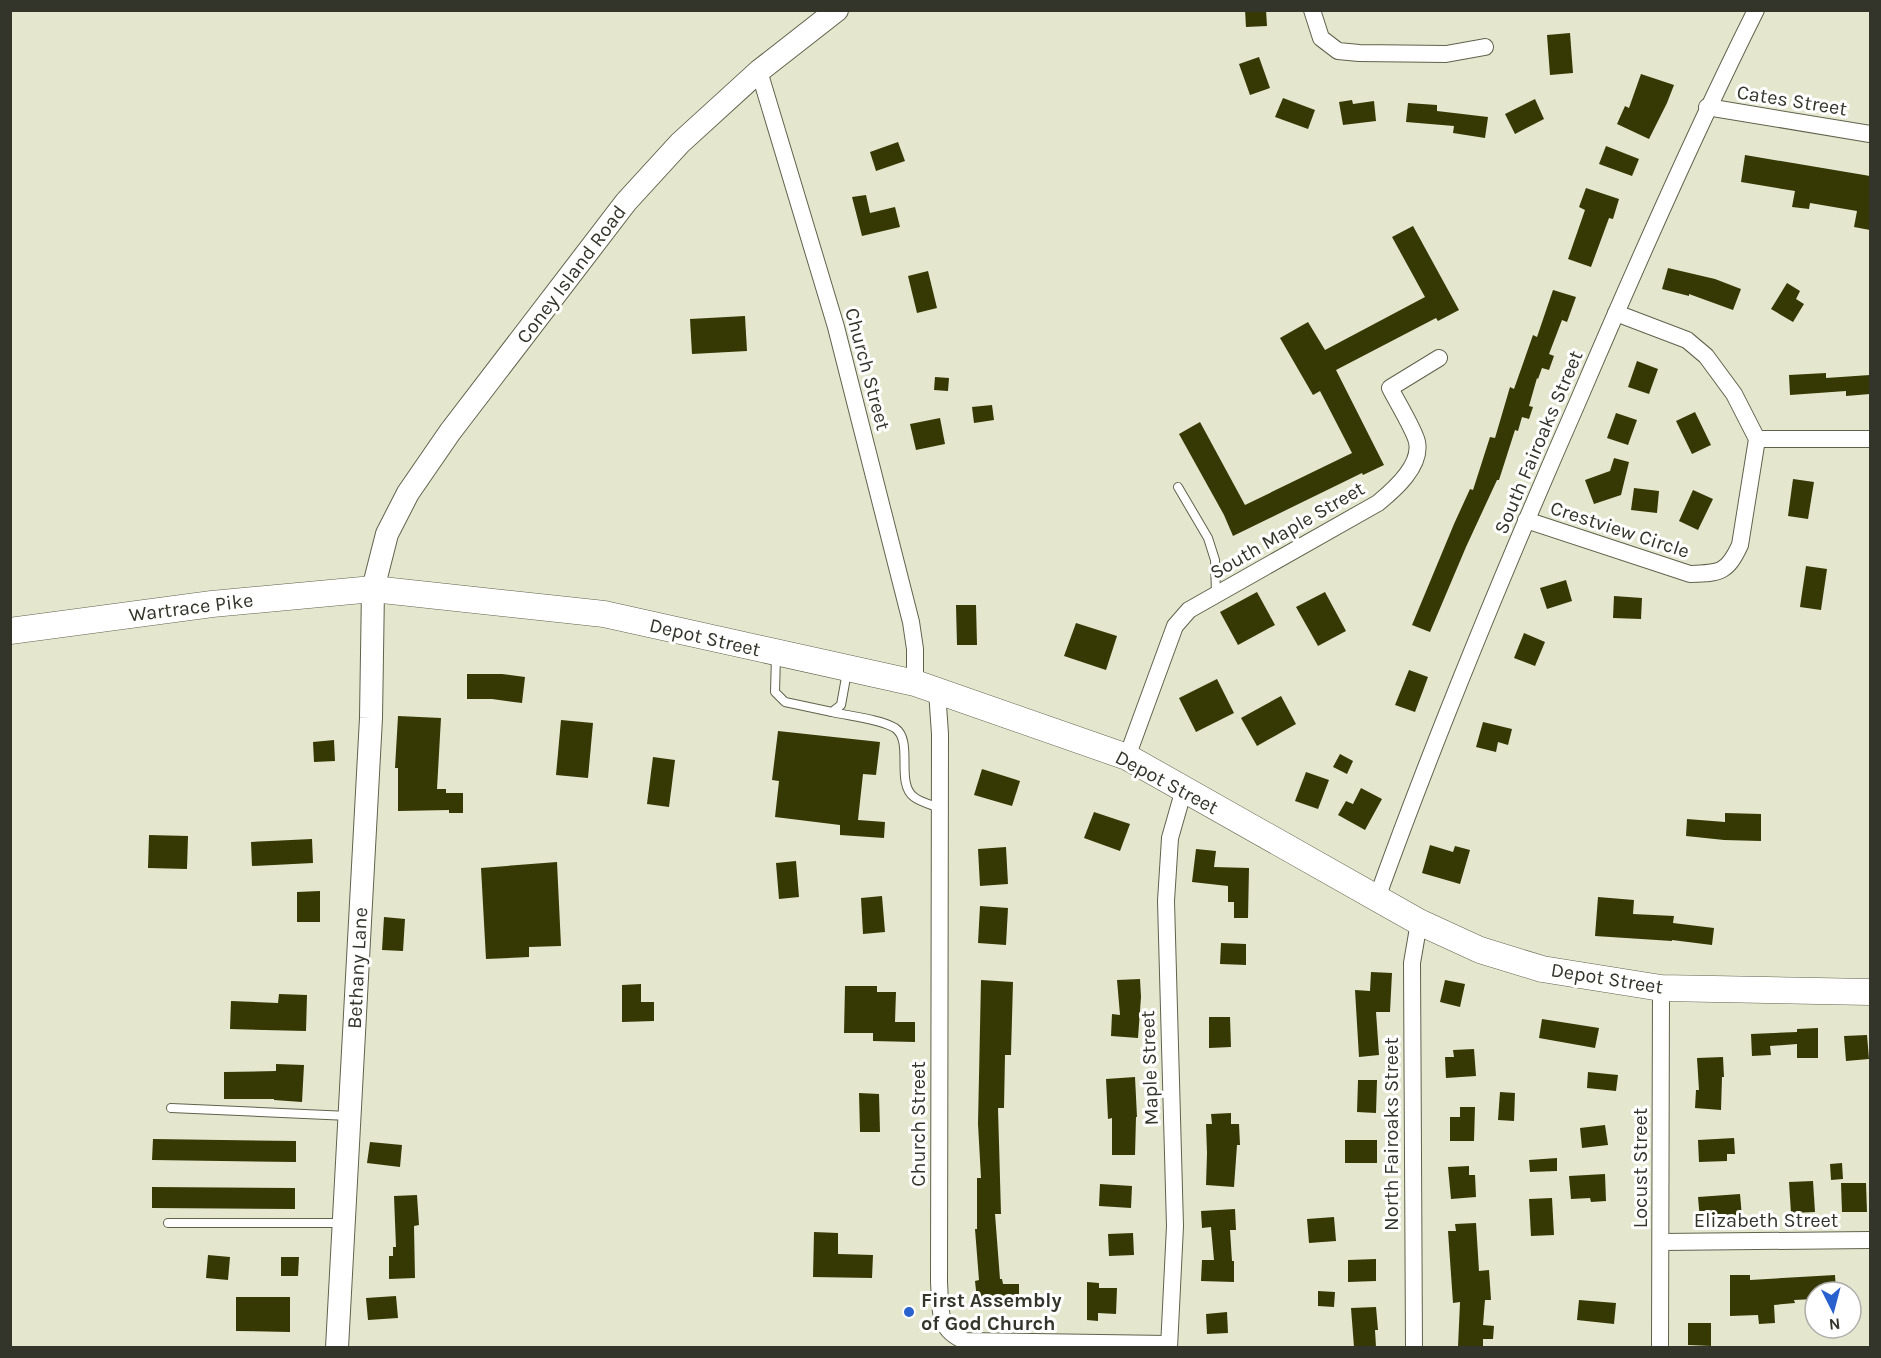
<svg xmlns="http://www.w3.org/2000/svg" width="1881" height="1358" viewBox="0 0 1881 1358" font-family="Karla,sans-serif">
<style>
.building{fill:#373904}
.lines{fill:none;stroke-linecap:round;stroke-linejoin:round}
.lane-casing{stroke:#60624c;stroke-width:10}
.street-casing{stroke:#60624c;stroke-width:18}
.secondary-casing{stroke:#60624c;stroke-width:24}
.primary-casing{stroke:#60624c;stroke-width:27}
.lane{stroke:#fff;stroke-width:8}
.street{stroke:#fff;stroke-width:16}
.secondary{stroke:#fff;stroke-width:22}
.primary{stroke:#fff;stroke-width:26}
.poi-dot{fill:#2961cf;stroke:#fff;stroke-width:2}
.labels{text-anchor:middle;stroke-width:6;stroke-linejoin:round;paint-order:stroke}
.street-label{font-size:20px;fill:#33342a;stroke:#fff}
.poi-label{font-size:20px;font-weight:bold;fill:#33342a;stroke:#fff;text-anchor:start}
</style>
<rect width="100%" height="100%" fill="#e4e7ce"/>
<g class="building">
<path d="M 1245,10 L 1266,10 L 1267,26 L 1246,27 Z"/>
<path d="M 1570,33 L 1573,73 L 1550,75 L 1547,35 Z"/>
<path d="M 1259,57 L 1270,88 L 1250,95 L 1239,64 Z"/>
<path d="M 1641,74 L 1674,85 L 1667,103 L 1649,139 L 1617,124 L 1625,106 L 1629,108 Z"/>
<path d="M 1283,98 L 1315,110 L 1308,129 L 1275,117 Z"/>
<path d="M 1535,99 L 1544,119 L 1515,134 L 1505,114 Z"/>
<path d="M 1352,100 L 1353,104 L 1374,101 L 1376,121 L 1343,125 L 1339,102 Z"/>
<path d="M 1408,103 L 1437,105 L 1437,111 L 1488,117 L 1485,138 L 1453,133 L 1454,126 L 1406,122 Z"/>
<path d="M 898,142 L 905,161 L 876,171 L 870,152 Z"/>
<path d="M 1606,146 L 1639,159 L 1632,176 L 1599,164 Z"/>
<path d="M 1745,155 L 1870,176 L 1870,230 L 1854,227 L 1857,211 L 1810,203 L 1809,209 L 1792,207 L 1795,191 L 1741,182 Z"/>
<path d="M 1586,188 L 1619,199 L 1613,219 L 1609,218 L 1591,267 L 1568,259 L 1585,210 L 1579,207 Z"/>
<path d="M 866,195 L 870,213 L 895,207 L 900,227 L 862,236 L 852,197 Z"/>
<path d="M 1413,226 L 1459,310 L 1438,321 L 1436,318 L 1336,370 L 1384,465 L 1363,475 L 1362,473 L 1233,536 L 1224,515 L 1179,434 L 1200,422 L 1245,505 L 1352,453 L 1320,391 L 1313,395 L 1280,338 L 1308,322 L 1325,350 L 1425,297 L 1392,237 Z"/>
<path d="M 1668,268 L 1715,279 L 1741,289 L 1733,310 L 1689,294 L 1689,296 L 1662,289 Z"/>
<path d="M 928,271 L 937,308 L 917,313 L 908,276 Z"/>
<path d="M 1787,283 L 1800,291 L 1796,299 L 1804,304 L 1793,322 L 1771,309 Z"/>
<path d="M 1553,290 L 1576,297 L 1567,322 L 1562,320 L 1549,354 L 1554,356 L 1549,370 L 1542,368 L 1538,379 L 1537,378 L 1529,406 L 1533,407 L 1529,419 L 1522,417 L 1518,431 L 1515,430 L 1499,480 L 1497,480 L 1466,547 L 1430,632 L 1412,625 L 1454,524 L 1470,489 L 1473,490 L 1490,437 L 1495,438 L 1510,387 L 1514,389 L 1533,335 L 1537,337 Z"/>
<path d="M 745,316 L 747,351 L 692,354 L 690,319 Z"/>
<path d="M 1637,361 L 1658,369 L 1649,394 L 1628,387 Z"/>
<path d="M 1826,373 L 1826,378 L 1870,375 L 1870,394 L 1846,396 L 1846,391 L 1790,395 L 1789,375 Z"/>
<path d="M 935,377 L 949,378 L 948,391 L 934,390 Z"/>
<path d="M 992,405 L 994,420 L 974,423 L 972,407 Z"/>
<path d="M 1695,412 L 1711,445 L 1692,454 L 1676,421 Z"/>
<path d="M 1616,413 L 1637,420 L 1628,445 L 1607,438 Z"/>
<path d="M 940,418 L 945,444 L 916,450 L 910,424 Z"/>
<path d="M 1614,458 L 1629,462 L 1621,495 L 1594,504 L 1585,480 L 1610,471 Z"/>
<path d="M 1793,479 L 1814,482 L 1808,519 L 1788,516 Z"/>
<path d="M 1634,488 L 1659,491 L 1657,513 L 1631,510 Z"/>
<path d="M 1693,490 L 1713,499 L 1698,530 L 1679,521 Z"/>
<path d="M 1806,566 L 1827,569 L 1821,610 L 1800,607 Z"/>
<path d="M 1566,580 L 1572,601 L 1547,609 L 1540,588 Z"/>
<path d="M 1257,592 L 1275,625 L 1238,645 L 1220,612 Z"/>
<path d="M 1325,592 L 1346,631 L 1318,646 L 1296,607 Z"/>
<path d="M 1614,596 L 1642,598 L 1641,619 L 1613,618 Z"/>
<path d="M 956,605 L 976,605 L 977,645 L 957,645 Z"/>
<path d="M 1076,623 L 1117,636 L 1106,670 L 1064,656 Z"/>
<path d="M 1524,633 L 1545,642 L 1535,666 L 1514,658 Z"/>
<path d="M 1409,670 L 1428,677 L 1415,712 L 1395,705 Z"/>
<path d="M 467,674 L 502,674 L 525,677 L 522,703 L 492,699 L 467,699 Z"/>
<path d="M 1217,679 L 1234,713 L 1196,732 L 1179,698 Z"/>
<path d="M 1281,696 L 1296,724 L 1257,746 L 1241,718 Z"/>
<path d="M 398,716 L 441,718 L 437,789 L 446,789 L 446,793 L 463,793 L 463,813 L 449,813 L 449,810 L 398,811 L 398,768 L 395,768 Z"/>
<path d="M 561,720 L 593,723 L 588,778 L 556,775 Z"/>
<path d="M 1483,722 L 1512,729 L 1508,745 L 1498,742 L 1496,752 L 1476,747 Z"/>
<path d="M 778,731 L 880,742 L 876,775 L 863,774 L 858,820 L 885,822 L 884,838 L 840,835 L 840,825 L 775,817 L 779,781 L 772,780 Z"/>
<path d="M 334,740 L 335,761 L 314,762 L 313,742 Z"/>
<path d="M 1340,754 L 1353,761 L 1347,774 L 1333,767 Z"/>
<path d="M 653,757 L 675,760 L 669,807 L 647,804 Z"/>
<path d="M 982,769 L 1020,781 L 1012,806 L 974,795 Z"/>
<path d="M 1306,772 L 1329,780 L 1318,809 L 1295,801 Z"/>
<path d="M 1361,788 L 1382,799 L 1365,830 L 1338,815 L 1346,801 L 1353,804 Z"/>
<path d="M 1094,812 L 1130,824 L 1120,851 L 1084,838 Z"/>
<path d="M 1725,813 L 1761,814 L 1761,841 L 1724,840 L 1686,836 L 1687,819 L 1725,822 Z"/>
<path d="M 149,835 L 188,836 L 187,869 L 148,868 Z"/>
<path d="M 312,839 L 313,863 L 252,866 L 251,842 Z"/>
<path d="M 1430,845 L 1453,852 L 1455,846 L 1470,850 L 1460,884 L 1422,873 Z"/>
<path d="M 1006,847 L 1008,884 L 980,886 L 978,849 Z"/>
<path d="M 1196,849 L 1216,851 L 1214,867 L 1249,868 L 1248,918 L 1234,918 L 1234,902 L 1228,902 L 1228,886 L 1192,882 Z"/>
<path d="M 796,861 L 799,897 L 779,899 L 776,863 Z"/>
<path d="M 557,862 L 561,946 L 529,947 L 529,957 L 486,959 L 481,868 Z"/>
<path d="M 320,891 L 320,922 L 297,922 L 297,892 Z"/>
<path d="M 882,896 L 885,932 L 863,934 L 861,898 Z"/>
<path d="M 1598,897 L 1634,900 L 1633,914 L 1674,916 L 1673,923 L 1714,928 L 1712,945 L 1672,940 L 1672,941 L 1595,936 Z"/>
<path d="M 980,906 L 1008,908 L 1006,945 L 978,943 Z"/>
<path d="M 384,917 L 405,919 L 403,951 L 382,950 Z"/>
<path d="M 1221,943 L 1246,944 L 1246,965 L 1220,964 Z"/>
<path d="M 1371,972 L 1392,973 L 1390,1012 L 1376,1012 L 1379,1055 L 1359,1057 L 1355,990 L 1370,991 Z"/>
<path d="M 1140,979 L 1141,997 L 1138,1038 L 1111,1036 L 1112,1014 L 1120,1015 L 1117,980 Z"/>
<path d="M 981,980 L 1013,982 L 1011,1055 L 1005,1055 L 1004,1108 L 998,1108 L 1001,1214 L 995,1214 L 1000,1279 L 1002,1279 L 1003,1284 L 1019,1284 L 1019,1301 L 1004,1302 L 1004,1307 L 983,1308 L 983,1299 L 977,1300 L 975,1281 L 979,1280 L 975,1229 L 977,1229 L 977,1178 L 981,1178 L 978,1124 Z"/>
<path d="M 1445,980 L 1465,984 L 1460,1007 L 1440,1002 Z"/>
<path d="M 641,984 L 641,1002 L 654,1002 L 654,1021 L 622,1022 L 622,985 Z"/>
<path d="M 845,986 L 877,986 L 877,992 L 896,992 L 895,1022 L 915,1022 L 915,1042 L 873,1041 L 873,1033 L 844,1033 Z"/>
<path d="M 279,994 L 307,995 L 306,1031 L 230,1029 L 231,1001 L 278,1003 Z"/>
<path d="M 1209,1017 L 1230,1017 L 1231,1047 L 1209,1048 Z"/>
<path d="M 1542,1019 L 1599,1028 L 1595,1048 L 1539,1038 Z"/>
<path d="M 1818,1028 L 1818,1058 L 1797,1058 L 1797,1044 L 1770,1046 L 1771,1055 L 1752,1056 L 1751,1034 L 1797,1032 L 1797,1029 Z"/>
<path d="M 1867,1035 L 1869,1059 L 1846,1061 L 1844,1036 Z"/>
<path d="M 1474,1049 L 1476,1076 L 1446,1078 L 1445,1057 L 1454,1057 L 1453,1050 Z"/>
<path d="M 1723,1057 L 1724,1077 L 1722,1077 L 1721,1110 L 1695,1108 L 1696,1090 L 1699,1090 L 1697,1058 Z"/>
<path d="M 276,1064 L 304,1065 L 302,1102 L 274,1100 L 274,1099 L 224,1099 L 224,1072 L 276,1071 Z"/>
<path d="M 1588,1072 L 1618,1075 L 1616,1091 L 1587,1088 Z"/>
<path d="M 1135,1077 L 1137,1117 L 1136,1117 L 1135,1155 L 1112,1155 L 1112,1118 L 1108,1119 L 1106,1079 Z"/>
<path d="M 1358,1080 L 1377,1080 L 1376,1113 L 1357,1112 Z"/>
<path d="M 1500,1092 L 1515,1093 L 1514,1121 L 1498,1120 Z"/>
<path d="M 859,1093 L 879,1094 L 880,1132 L 860,1132 Z"/>
<path d="M 1460,1107 L 1475,1107 L 1474,1141 L 1450,1141 L 1450,1117 L 1460,1117 Z"/>
<path d="M 1231,1113 L 1231,1124 L 1239,1124 L 1240,1145 L 1237,1145 L 1234,1187 L 1206,1185 L 1207,1153 L 1206,1124 L 1212,1124 L 1211,1114 Z"/>
<path d="M 1605,1125 L 1608,1145 L 1582,1148 L 1580,1128 Z"/>
<path d="M 1734,1138 L 1735,1154 L 1727,1154 L 1727,1161 L 1699,1162 L 1698,1140 Z"/>
<path d="M 153,1139 L 296,1141 L 296,1162 L 152,1160 Z"/>
<rect x="1345" y="1140" width="32" height="23"/>
<path d="M 370,1142 L 402,1145 L 400,1167 L 367,1163 Z"/>
<path d="M 1557,1158 L 1557,1171 L 1530,1172 L 1529,1160 Z"/>
<path d="M 1842,1163 L 1843,1179 L 1831,1180 L 1830,1164 Z"/>
<path d="M 1469,1166 L 1469,1175 L 1475,1175 L 1476,1197 L 1451,1199 L 1448,1167 Z"/>
<path d="M 1605,1174 L 1606,1201 L 1591,1202 L 1590,1198 L 1571,1199 L 1569,1176 Z"/>
<path d="M 1813,1181 L 1815,1212 L 1791,1213 L 1789,1182 Z"/>
<path d="M 1841,1183 L 1866,1183 L 1867,1212 L 1842,1212 Z"/>
<path d="M 1100,1184 L 1132,1186 L 1131,1208 L 1099,1206 Z"/>
<path d="M 152,1187 L 295,1188 L 295,1209 L 152,1208 Z"/>
<path d="M 1740,1194 L 1742,1217 L 1700,1220 L 1698,1197 Z"/>
<path d="M 417,1195 L 419,1225 L 414,1226 L 415,1278 L 389,1279 L 389,1256 L 393,1256 L 393,1247 L 396,1247 L 394,1196 Z"/>
<path d="M 1552,1198 L 1554,1235 L 1531,1236 L 1529,1199 Z"/>
<path d="M 1235,1209 L 1236,1230 L 1230,1230 L 1232,1261 L 1234,1261 L 1234,1282 L 1201,1281 L 1202,1260 L 1214,1260 L 1211,1227 L 1202,1228 L 1201,1211 Z"/>
<path d="M 1334,1217 L 1336,1241 L 1309,1243 L 1307,1219 Z"/>
<path d="M 1476,1223 L 1479,1271 L 1489,1270 L 1491,1300 L 1485,1300 L 1483,1325 L 1494,1326 L 1493,1339 L 1483,1339 L 1483,1347 L 1458,1347 L 1460,1302 L 1453,1303 L 1448,1231 L 1456,1231 L 1455,1224 Z"/>
<path d="M 814,1232 L 838,1233 L 838,1254 L 873,1255 L 872,1278 L 813,1277 Z"/>
<path d="M 1133,1233 L 1134,1255 L 1109,1256 L 1108,1234 Z"/>
<path d="M 208,1255 L 230,1257 L 228,1280 L 206,1278 Z"/>
<path d="M 281,1257 L 299,1257 L 298,1276 L 281,1276 Z"/>
<path d="M 1376,1259 L 1376,1281 L 1348,1282 L 1348,1260 Z"/>
<path d="M 1730,1275 L 1750,1275 L 1750,1280 L 1835,1275 L 1836,1292 L 1815,1292 L 1815,1299 L 1794,1300 L 1795,1303 L 1774,1305 L 1775,1323 L 1759,1324 L 1758,1315 L 1730,1316 Z"/>
<path d="M 1087,1282 L 1099,1283 L 1099,1288 L 1117,1288 L 1116,1314 L 1098,1313 L 1098,1321 L 1087,1320 Z"/>
<path d="M 1318,1291 L 1335,1292 L 1334,1307 L 1318,1306 Z"/>
<path d="M 396,1296 L 398,1318 L 368,1320 L 366,1298 Z"/>
<path d="M 236,1297 L 290,1297 L 290,1332 L 236,1331 Z"/>
<path d="M 1579,1300 L 1616,1303 L 1614,1324 L 1577,1320 Z"/>
<path d="M 1376,1307 L 1378,1330 L 1375,1330 L 1376,1347 L 1354,1347 L 1351,1308 Z"/>
<path d="M 1227,1312 L 1228,1333 L 1207,1334 L 1206,1314 Z"/>
<path d="M 1688,1323 L 1711,1323 L 1711,1346 L 1688,1345 Z"/>
</g>
<g class="lines">
<g class="lane-casing">
<g id="lane">
<path d="M 1178,487 L 1208,538 L 1215,560 L 1216,594"/>
<path d="M 776,656 L 775,692 L 785,702 L 832,712 L 841,705 L 847,672"/>
<path d="M 832,712 C 849,716 880,719 895,728 C 914,741 895,783 914,797 C 920,802 932,805 940,808"/>
<path d="M 171,1108 L 349,1116"/>
<path d="M 168,1223 L 343,1223"/>
</g>
</g>
<g class="street-casing">
<g id="street">
<path d="M 1312,10 L 1321,38 L 1338,51 L 1359,53 L 1446,54 L 1485,47"/>
<path d="M 759,71 L 836,327 L 911,622 L 915,649 L 915,683"/>
<path d="M 1707,107 L 1870,134"/>
<path d="M 1757,439 L 1870,439"/>
<path d="M 1526,520 L 1690,574 C 1720,573 1727,573 1740,545 L 1757,439 L 1734,394 L 1706,356 L 1687,340 L 1616,313"/>
<path d="M 937,691 L 940,734 L 939,1282 C 941,1309 936,1329 965,1341 L 1168,1344"/>
<path d="M 1127,757 L 1175,626 L 1189,610 L 1378,503 C 1394,490 1422,466 1417,442 C 1415,431 1396,400 1390,388 L 1439,358"/>
<path d="M 1377,898 C 1438,729 1507,563 1579,399 C 1635,268 1692,138 1756,10"/>
<path d="M 1661,1242 L 1870,1240"/>
<path d="M 1169,1348 L 1175,1226 L 1166,901 L 1170,838 L 1184,789"/>
<path d="M 1414,1348 L 1412,963 L 1419,922"/>
<path d="M 1660,1348 L 1661,988"/>
</g>
</g>
<g class="secondary-casing">
<path id="secondary" d="M 337,1348 L 371,718 L 373,589 L 387,534 L 408,493 L 450,432 L 626,202 L 680,143 L 759,71 L 837,10"/>
</g>
<g class="primary-casing">
<path id="primary" d="M 10,631 L 212,604 L 373,589 L 604,614 L 915,683 L 1127,757 L 1419,922 L 1480,950 L 1542,969 L 1661,988 L 1870,992"/>
</g>
<use href="#lane" class="lane"/>
<use href="#street" class="street"/>
<use href="#secondary" class="secondary"/>
<use href="#primary" class="primary"/>
</g>
<circle class="poi-dot" cx="909" cy="1312" r="6"/>
<g class="labels">
<g class="street-label">
<text transform="translate(1792 100) rotate(9)" y="7">Cates Street</text>
<text transform="translate(571 274) rotate(-53)" y="7">Coney Island Road</text>
<text transform="translate(868 369) rotate(75)" y="7">Church Street</text>
<text transform="translate(1538 442) rotate(-67)" y="7">South Fairoaks Street</text>
<text transform="translate(1620 529) rotate(18)" y="7">Crestview Circle</text>
<text transform="translate(1287 530) rotate(-30)" y="7">South Maple Street</text>
<text transform="translate(191 607) rotate(-7)" y="7">Wartrace Pike</text>
<text transform="translate(705 637) rotate(13)" y="7">Depot Street</text>
<text transform="translate(1167 782) rotate(28)" y="7">Depot Street</text>
<text transform="translate(357 968) rotate(-87)" y="7">Bethany Lane</text>
<text transform="translate(1607 978) rotate(9)" y="7">Depot Street</text>
<text transform="translate(1149 1068) rotate(-92)" y="7">Maple Street</text>
<text transform="translate(918 1124) rotate(-90)" y="7">Church Street</text>
<text transform="translate(1391 1134) rotate(-90)" y="7">North Fairoaks Street</text>
<text transform="translate(1640 1168) rotate(-90)" y="7">Locust Street</text>
<text x="1766" y="1227">Elizabeth Street</text>
</g>
<g class="poi-label">
<text x="921" y="1307">First Assembly<tspan x="921" dy="23">of God Church</tspan></text>
</g>
</g>
<rect width="1881" height="1358" fill="none" stroke="#33342a" stroke-width="24"/>
<g transform="translate(1833 1310) rotate(174)"><circle r="28" fill="#ffffff" stroke="#adaeaa" stroke-width="1.5"/>
<path d="M0-4.5L10 22L0 15L-10 22Z" fill="#2961cf"/>
<text y="-9" font-size="16" font-weight="bold" text-anchor="middle" fill="#33342a">N</text>
</g>
</svg>
